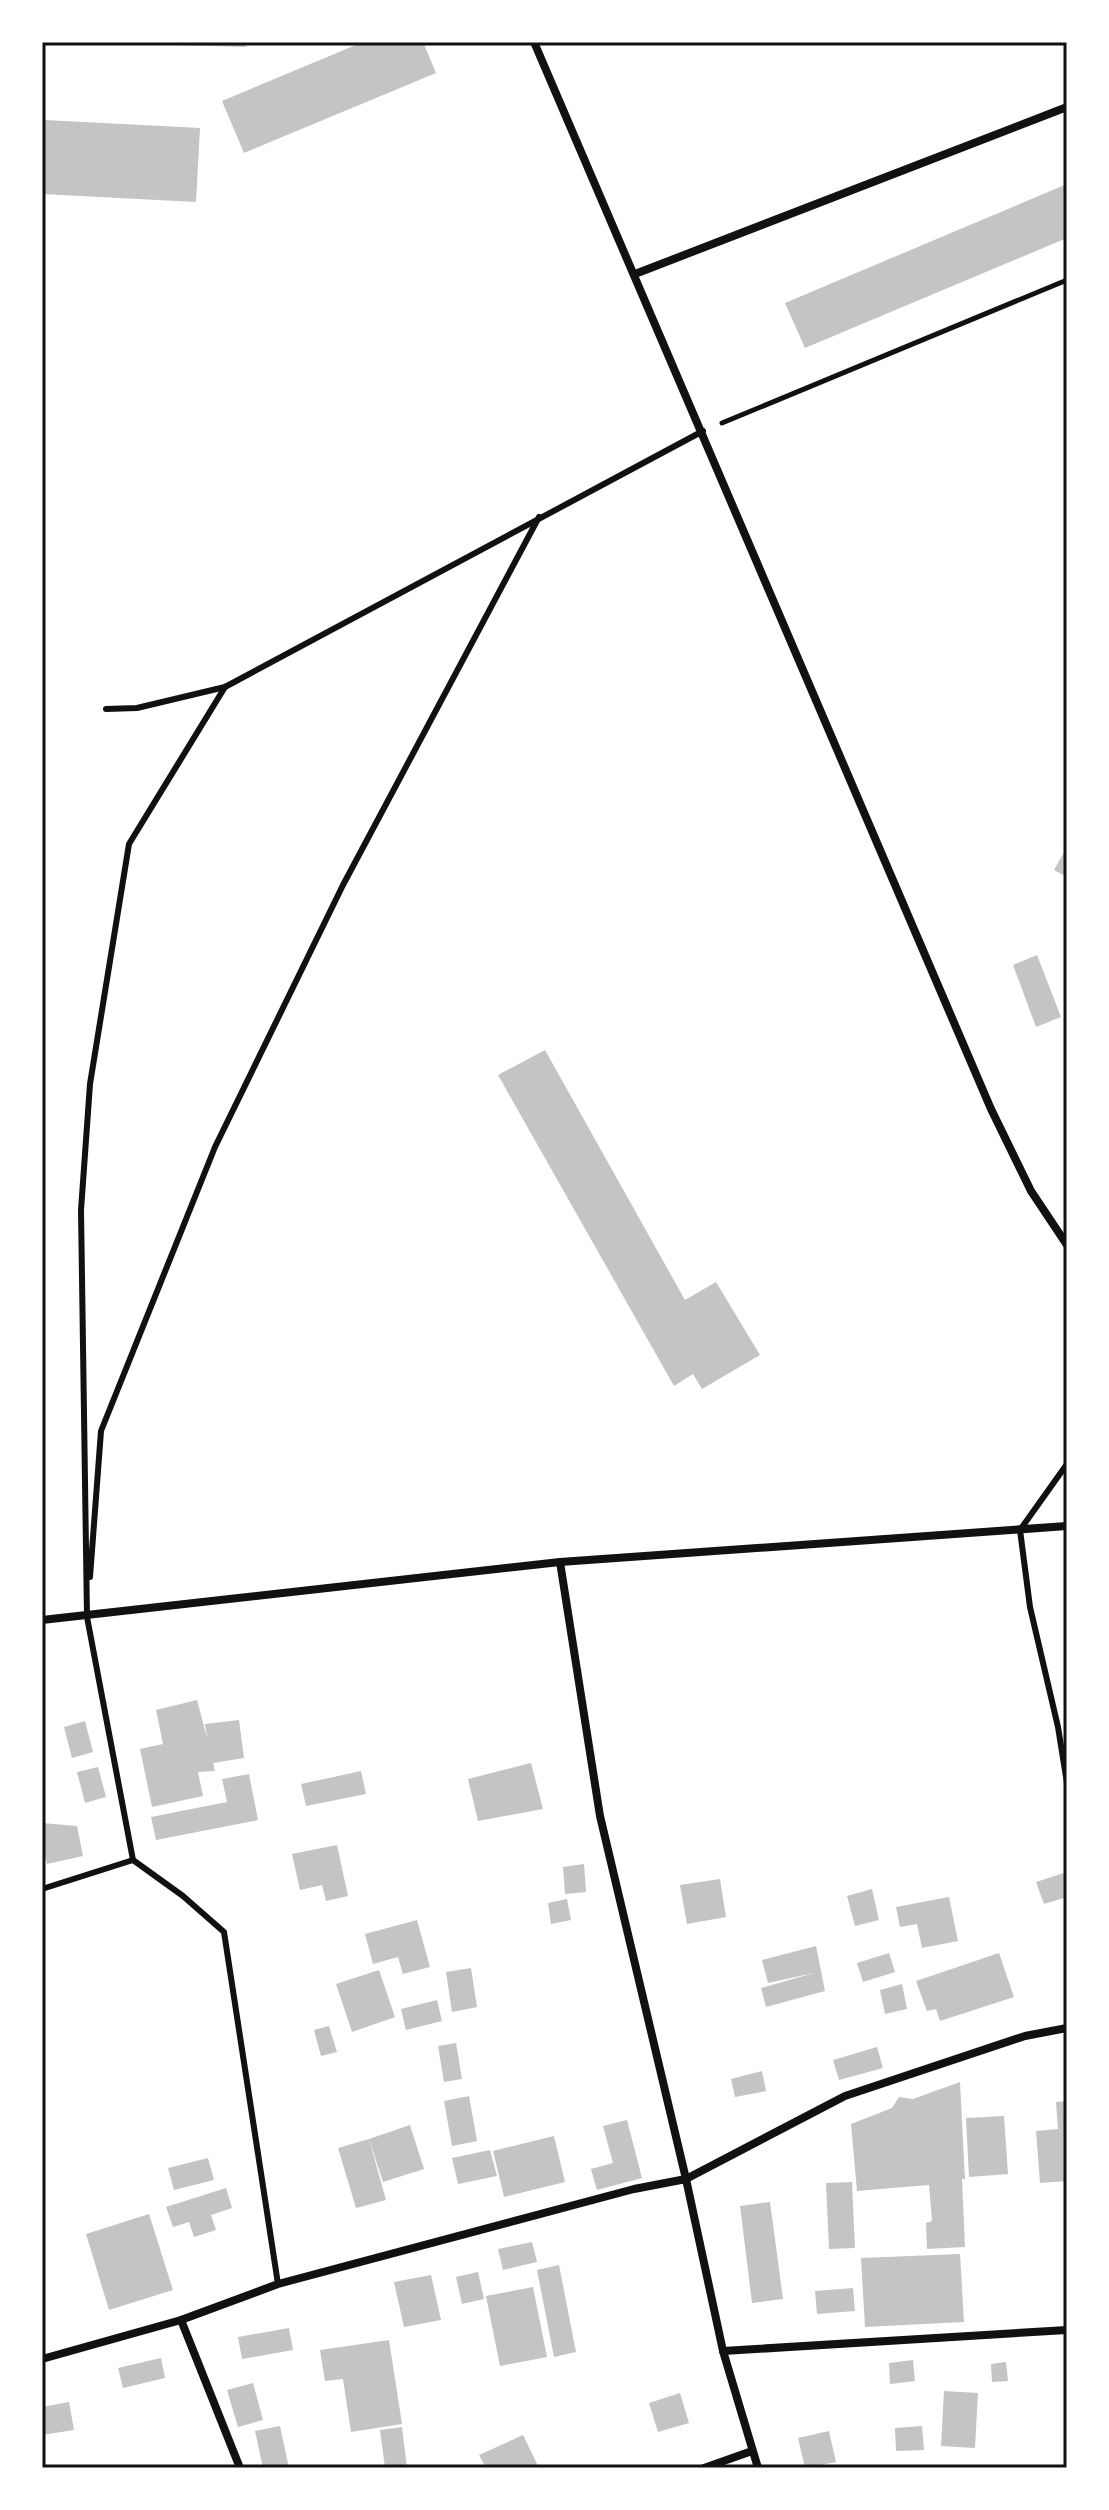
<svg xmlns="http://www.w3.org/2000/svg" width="1109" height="2510" viewBox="0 0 1109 2510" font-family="Overpass,sans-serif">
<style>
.building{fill:#c4c4c4}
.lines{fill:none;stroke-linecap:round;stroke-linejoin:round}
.path{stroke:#111;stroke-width:5}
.service{stroke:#111;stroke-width:6}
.minor{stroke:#111;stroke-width:8}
.neatline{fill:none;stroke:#111;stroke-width:3}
</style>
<rect width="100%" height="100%" fill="#fff"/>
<g class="building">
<path d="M 175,42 L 246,42 L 246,47 L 175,45 Z"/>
<path d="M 363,42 L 423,42 L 436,73 L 244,153 L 222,101 Z"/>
<path d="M 45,120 L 200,128 L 196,202 L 42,194 Z"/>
<path d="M 1067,184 L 1067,238 L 805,348 L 785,303 Z"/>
<path d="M 1067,847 L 1067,877 L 1054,870 Z"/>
<path d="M 1037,955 L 1061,1017 L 1036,1027 L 1013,965 Z"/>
<path d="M 545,1050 L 685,1300 L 716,1282 L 760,1355 L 702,1389 L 693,1374 L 674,1386 L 498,1075 Z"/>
<path d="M 197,1700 L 207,1738 L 205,1724 L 239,1720 L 244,1758 L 213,1763 L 215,1771 L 198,1772 L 203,1796 L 152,1807 L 140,1749 L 163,1744 L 156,1710 Z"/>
<path d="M 85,1721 L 93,1752 L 72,1758 L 64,1727 Z"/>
<path d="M 531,1763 L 543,1809 L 478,1821 L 468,1779 Z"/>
<path d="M 98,1767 L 106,1797 L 85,1803 L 77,1772 Z"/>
<path d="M 361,1771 L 366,1794 L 306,1806 L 301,1784 Z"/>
<path d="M 249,1774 L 258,1820 L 156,1840 L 151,1817 L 227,1802 L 222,1779 Z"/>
<path d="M 42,1823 L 77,1826 L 83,1856 L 47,1864 L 42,1843 Z"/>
<path d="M 337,1845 L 348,1896 L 326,1901 L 322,1885 L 300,1890 L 292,1854 Z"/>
<path d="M 584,1864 L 586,1892 L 565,1894 L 563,1867 Z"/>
<path d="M 1067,1872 L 1067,1897 L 1044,1904 L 1036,1882 Z"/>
<path d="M 720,1879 L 726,1917 L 687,1924 L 680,1885 Z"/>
<path d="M 872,1889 L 879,1920 L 855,1926 L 847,1896 Z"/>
<path d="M 949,1897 L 958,1941 L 922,1948 L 917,1924 L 900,1927 L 896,1907 Z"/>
<path d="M 567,1899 L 571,1920 L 551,1924 L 548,1903 Z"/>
<path d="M 417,1920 L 430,1967 L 403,1974 L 398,1957 L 373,1964 L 365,1934 Z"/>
<path d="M 816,1946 L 825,1991 L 766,2007 L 761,1988 L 814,1973 L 768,1983 L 762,1960 Z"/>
<path d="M 889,1953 L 895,1972 L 863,1982 L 857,1963 Z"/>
<path d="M 999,1953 L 1014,1997 L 940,2021 L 936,2009 L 927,2011 L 916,1981 Z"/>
<path d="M 471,1968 L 477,2007 L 452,2012 L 446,1972 Z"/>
<path d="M 379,1970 L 395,2017 L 352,2032 L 336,1984 Z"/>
<path d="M 902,1984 L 907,2009 L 885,2014 L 880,1990 Z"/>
<path d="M 437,2000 L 442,2021 L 406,2030 L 401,2009 Z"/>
<path d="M 329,2026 L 337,2052 L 321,2056 L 314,2030 Z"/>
<path d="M 456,2043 L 462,2079 L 444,2082 L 438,2046 Z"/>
<path d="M 877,2047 L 883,2068 L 839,2080 L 833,2060 Z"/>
<path d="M 762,2071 L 766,2091 L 735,2097 L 731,2079 Z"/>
<path d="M 960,2082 L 965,2179 L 962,2179 L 965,2247 L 927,2249 L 926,2223 L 932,2221 L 929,2185 L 857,2191 L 851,2124 L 892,2108 L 899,2097 L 913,2099 Z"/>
<path d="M 469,2096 L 477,2141 L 452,2146 L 444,2101 Z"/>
<path d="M 1067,2101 L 1067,2181 L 1040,2183 L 1036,2131 L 1058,2129 L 1056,2102 Z"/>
<path d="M 1004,2116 L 1008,2174 L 969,2177 L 966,2118 Z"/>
<path d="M 627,2120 L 642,2178 L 597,2190 L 591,2169 L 613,2163 L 603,2126 Z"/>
<path d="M 410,2125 L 424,2169 L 383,2182 L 369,2139 Z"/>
<path d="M 554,2136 L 565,2182 L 504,2197 L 493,2151 Z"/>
<path d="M 369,2139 L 386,2200 L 356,2208 L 338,2148 Z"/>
<path d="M 490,2150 L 497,2176 L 458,2184 L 452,2158 Z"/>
<path d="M 208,2158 L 214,2180 L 174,2190 L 168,2168 Z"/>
<path d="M 852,2182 L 855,2248 L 829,2249 L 826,2183 Z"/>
<path d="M 226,2188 L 232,2208 L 211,2215 L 216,2230 L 194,2237 L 189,2222 L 173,2227 L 166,2207 Z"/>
<path d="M 770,2202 L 783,2299 L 752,2303 L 740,2206 Z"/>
<path d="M 149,2214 L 173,2290 L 109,2310 L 86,2234 Z"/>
<path d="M 532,2242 L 537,2262 L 503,2270 L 498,2249 Z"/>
<path d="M 960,2254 L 964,2322 L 865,2327 L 861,2258 Z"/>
<path d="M 559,2265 L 576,2352 L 554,2357 L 537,2270 Z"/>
<path d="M 478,2272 L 484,2299 L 462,2304 L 456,2277 Z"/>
<path d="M 431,2275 L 441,2320 L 404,2327 L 394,2282 Z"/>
<path d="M 533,2287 L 547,2357 L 500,2366 L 486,2296 Z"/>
<path d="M 853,2288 L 855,2311 L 817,2314 L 815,2291 Z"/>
<path d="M 289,2328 L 293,2350 L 242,2359 L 238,2337 Z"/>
<path d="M 389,2340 L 402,2424 L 351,2432 L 343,2379 L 325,2381 L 320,2350 Z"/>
<path d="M 161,2358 L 165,2378 L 123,2388 L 118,2368 Z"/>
<path d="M 913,2360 L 915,2381 L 890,2384 L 889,2363 Z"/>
<path d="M 1006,2362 L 1008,2381 L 992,2382 L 991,2364 Z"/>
<path d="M 253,2383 L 263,2420 L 238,2427 L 227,2390 Z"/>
<path d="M 944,2391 L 978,2393 L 975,2448 L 941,2446 Z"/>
<path d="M 680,2393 L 689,2423 L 658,2432 L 649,2403 Z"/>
<path d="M 69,2402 L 74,2430 L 42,2435 L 42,2407 Z"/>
<path d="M 280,2426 L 289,2468 L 263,2468 L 255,2431 Z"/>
<path d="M 922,2426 L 924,2450 L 896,2451 L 895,2428 Z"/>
<path d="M 402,2427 L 407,2468 L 385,2468 L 380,2430 Z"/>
<path d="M 829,2431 L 836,2462 L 805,2468 L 798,2438 Z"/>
<path d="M 523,2435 L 539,2468 L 486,2468 L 479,2455 Z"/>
</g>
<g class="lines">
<path class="path" d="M 722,423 L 1067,280"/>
<g class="service">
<path d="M 225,687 L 129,844 L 90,1084 L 81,1210 L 87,1617 L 133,1860 L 183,1896 L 224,1932 L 278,2284"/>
<path d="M 106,709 L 137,708 L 225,687 L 703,431"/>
<path d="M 1067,1464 L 1020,1530 L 1030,1607 L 1058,1727 L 1067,1783"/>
<path d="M 90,1577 L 101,1431 L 215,1147 L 343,885 L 539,517"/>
<path d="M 42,1889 L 133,1860"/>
</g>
<g class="minor">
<path d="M 534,42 L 991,1109 L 1031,1191 L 1067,1245"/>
<path d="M 635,274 L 1067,107"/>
<path d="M 560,1562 L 600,1816 L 686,2179 L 723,2351 L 758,2468"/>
<path d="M 42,1620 L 560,1562 L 1067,1526"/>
<path d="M 181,2320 L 240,2468"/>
<path d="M 723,2351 L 1067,2330"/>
<path d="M 42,2359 L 181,2320 L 278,2284 L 634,2189 L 686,2179 L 845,2096 L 1025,2036 L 1067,2028"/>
<path d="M 704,2468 L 752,2451"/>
</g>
</g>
<rect width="1109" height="2510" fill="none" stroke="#ffffff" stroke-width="88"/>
<rect x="44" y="44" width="1021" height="2422" class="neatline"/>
</svg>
